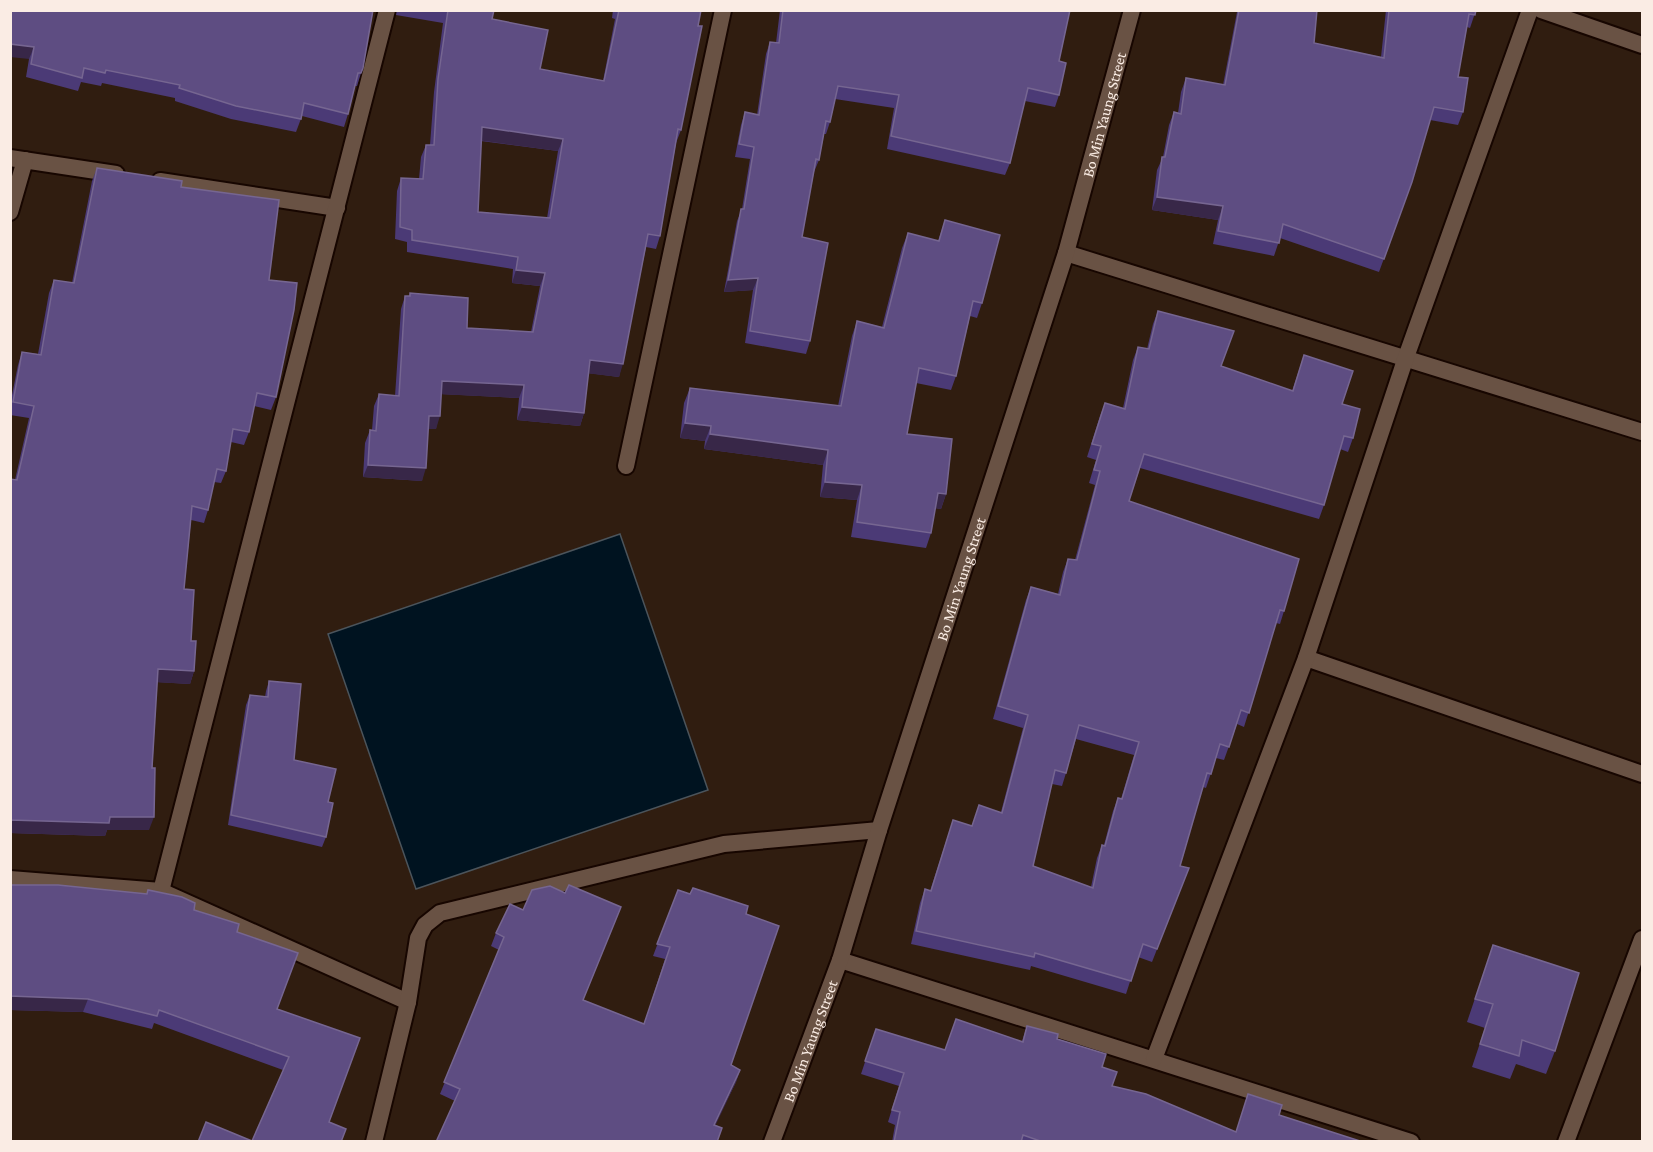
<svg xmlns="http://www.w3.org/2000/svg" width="1653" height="1152" viewBox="0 0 1653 1152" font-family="'Crimson Pro',serif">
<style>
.water{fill:#001320;stroke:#4b545b;stroke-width:1.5}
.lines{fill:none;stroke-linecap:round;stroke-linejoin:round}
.minor-casing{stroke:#170600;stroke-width:20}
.minor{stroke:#695244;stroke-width:16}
.wall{fill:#4b3a76;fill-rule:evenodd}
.shaded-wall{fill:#382748}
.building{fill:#5e4d82;stroke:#766691;stroke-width:1.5;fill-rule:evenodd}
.labels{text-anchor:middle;stroke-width:6;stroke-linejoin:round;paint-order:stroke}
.street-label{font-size:16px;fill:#faece4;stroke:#261307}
</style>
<rect width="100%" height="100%" fill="#301d10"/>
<path class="water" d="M 620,534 L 708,790 L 416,889 L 328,634 Z"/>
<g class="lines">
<g class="minor-casing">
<g id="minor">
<path d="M 1541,10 L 1642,45"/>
<path d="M 10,158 L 116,174"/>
<path d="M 160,181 L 337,208"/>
<path d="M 10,212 L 25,160"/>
<path d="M 1066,253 L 1642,432"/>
<path d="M 626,466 L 723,10"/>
<path d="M 1306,658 L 1642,774"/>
<path d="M 10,879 L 161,891 L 408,1002"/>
<path d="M 161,891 L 387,10"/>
<path d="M 840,960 L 1411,1142"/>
<path d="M 1154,1059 L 1306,658 L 1405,360 L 1530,10"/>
<path d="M 374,1142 L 408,1002 L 418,938 L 425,925 L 440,913 L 724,844 L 879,830"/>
<path id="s1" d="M 772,1142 L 840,960 L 879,830 L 1066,253 L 1132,10"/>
<path d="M 1566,1142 L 1642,939"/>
</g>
</g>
<use href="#minor" class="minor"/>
</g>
<g class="wall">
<path d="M 10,10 L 376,10 L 376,12 L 373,12 L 361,73 L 357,86 L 355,86 L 348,114 L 344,127 L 302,116 L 296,132 L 231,119 L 175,101 L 175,98 L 102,83 L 101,86 L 81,82 L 78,91 L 26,77 L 29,59 Z"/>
<path d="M 397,10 L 494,10 L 492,19 L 540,69 L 603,81 L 615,19 L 612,18 L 613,10 L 701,10 L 681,130 L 676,143 L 660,236 L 656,249 L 646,247 L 619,377 L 588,373 L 584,413 L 580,426 L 517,420 L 519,398 L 441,394 L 436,429 L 428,429 L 422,481 L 363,477 L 365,443 L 370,430 L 372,430 L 374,406 L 379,394 L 395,396 L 401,309 L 405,296 L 409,296 L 410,293 L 467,328 L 531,332 L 540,286 L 512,283 L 513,269 L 407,252 L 407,242 L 395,239 L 397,191 L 401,178 L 419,179 L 421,157 L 426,145 L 430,145 L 434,92 L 443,23 L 396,15 ZM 481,141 L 558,151 L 547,218 L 478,212 Z"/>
<path d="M 780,10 L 1070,10 L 1059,61 L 1059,95 L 1055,107 L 1025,101 L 1010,163 L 1005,175 L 887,149 L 894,108 L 835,99 L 830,122 L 826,134 L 824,134 L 819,160 L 814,172 L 802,237 L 810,341 L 806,354 L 745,343 L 753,290 L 724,292 L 737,221 L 742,209 L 750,159 L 735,157 L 741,125 L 745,112 L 757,115 L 766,54 L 770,42 L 776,43 Z"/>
<path d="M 1221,10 L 1317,10 L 1314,43 L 1381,57 L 1386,10 L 1476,10 L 1470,28 L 1467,27 L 1458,77 L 1463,112 L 1458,125 L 1430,120 L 1412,182 L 1379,272 L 1280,238 L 1274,256 L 1213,244 L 1218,220 L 1152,210 L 1157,170 L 1163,157 L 1169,125 L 1174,112 L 1178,113 L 1181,92 L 1186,78 L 1223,85 L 1237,12 L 1221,12 Z"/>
<path d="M 97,168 L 181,187 L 269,280 L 276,397 L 271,410 L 254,406 L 249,432 L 244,445 L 231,442 L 226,471 L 221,483 L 214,482 L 208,510 L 204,523 L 191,520 L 184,589 L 194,671 L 190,684 L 157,682 L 149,830 L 107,830 L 105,836 L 10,833 L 10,479 L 15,480 L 29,418 L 10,415 L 10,405 L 18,365 L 22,352 L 38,354 L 49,293 L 54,280 L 72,283 L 92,181 Z"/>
<path d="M 945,220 L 982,303 L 977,318 L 970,316 L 956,376 L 951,390 L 916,383 L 907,434 L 946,494 L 941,509 L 935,508 L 931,533 L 926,548 L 851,537 L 857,500 L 820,497 L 823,465 L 704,449 L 705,441 L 680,438 L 684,403 L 690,388 L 838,406 L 852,336 L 857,321 L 882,327 L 902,248 L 908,233 L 938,241 Z"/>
<path d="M 1158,311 L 1221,366 L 1292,391 L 1304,355 L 1342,404 L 1353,438 L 1348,452 L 1340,449 L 1324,505 L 1319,519 L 1140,468 L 1129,501 L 1284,611 L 1280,624 L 1276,623 L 1244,727 L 1237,724 L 1224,760 L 1216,758 L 1206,788 L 1203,787 L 1180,866 L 1189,868 L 1152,962 L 1138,957 L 1126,994 L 1031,966 L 1030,970 L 911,944 L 920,903 L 925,889 L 930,891 L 953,820 L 971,826 L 1001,812 L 1023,728 L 993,719 L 1026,600 L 1031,587 L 1058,594 L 1063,572 L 1068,559 L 1075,560 L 1095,485 L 1089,483 L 1096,460 L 1087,457 L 1100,416 L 1105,403 L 1123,408 L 1133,360 L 1138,347 L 1147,349 L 1153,324 ZM 1076,739 L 1134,755 L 1121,799 L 1118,798 L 1113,811 L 1104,845 L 1102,845 L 1097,858 L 1091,887 L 1033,866 L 1052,784 L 1062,786 L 1066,773 Z"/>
<path d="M 269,681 L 294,760 L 328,802 L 326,837 L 322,847 L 228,825 L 246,705 L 250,695 L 265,697 L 266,691 Z"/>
<path d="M 148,890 L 194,910 L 237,932 L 277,1009 L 360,1038 L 252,1141 L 283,1070 L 154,1023 L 152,1029 L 83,1012 L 10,1010 L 147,894 Z"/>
<path d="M 678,890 L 746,914 L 731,1065 L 740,1070 L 736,1082 L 715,1125 L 455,1101 L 440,1094 L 499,950 L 491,946 L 496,933 L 523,910 L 565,893 L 621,907 L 583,1000 L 644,1024 L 665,959 L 653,956 Z"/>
<path d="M 1493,945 L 1555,1051 L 1546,1074 L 1516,1064 L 1510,1079 L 1472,1067 L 1485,1028 L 1467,1022 Z"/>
<path d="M 1027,1026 L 1057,1039 L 1102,1067 L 1112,1086 L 1236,1132 L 1248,1094 L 1279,1115 L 1363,1142 L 892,1142 L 895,1125 L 888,1122 L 899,1086 L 861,1074 L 876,1029 L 945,1050 L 1022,1041 Z"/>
</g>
<g class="shaded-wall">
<rect x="1221" y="10" width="16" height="2"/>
<path d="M 10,44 L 34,47 L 29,59 L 10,57 Z"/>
<path d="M 482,127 L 563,139 L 558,151 L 477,140 Z"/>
<path d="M 1157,197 L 1223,206 L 1218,220 L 1152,210 Z"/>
<path d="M 516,270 L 545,273 L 540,286 L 512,283 Z"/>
<path d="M 758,278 L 753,290 L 724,292 L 728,280 Z"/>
<path d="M 590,360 L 623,364 L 619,377 L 585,373 Z"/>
<path d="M 442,381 L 524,385 L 519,398 L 437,394 Z"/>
<path d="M 522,407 L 584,413 L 580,426 L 517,420 Z"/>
<path d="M 429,416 L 440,416 L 436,429 L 425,429 Z"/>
<path d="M 685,423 L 711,426 L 705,441 L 680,438 Z"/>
<path d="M 710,434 L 828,450 L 823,465 L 704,449 Z"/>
<path d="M 368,465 L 426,468 L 422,481 L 363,477 Z"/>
<path d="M 825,482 L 862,485 L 857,500 L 820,497 Z"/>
<path d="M 938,493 L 946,494 L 941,509 L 932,508 Z"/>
<path d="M 158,669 L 194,671 L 190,684 L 153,682 Z"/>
<path d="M 110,817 L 154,817 L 149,830 L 107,830 L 105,836 L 10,833 L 10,820 Z"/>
<path d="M 10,996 L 88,999 L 83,1012 L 10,1010 Z"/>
<path d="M 740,1070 L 736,1082 L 710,1137 L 714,1125 Z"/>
</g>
<g class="building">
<path d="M 10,10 L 373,10 L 363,68 L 361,73 L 358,73 L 348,114 L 304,103 L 301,119 L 236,106 L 179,88 L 180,85 L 106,70 L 105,73 L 84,68 L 82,78 L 31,64 L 34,47 L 10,44 Z"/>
<path d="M 448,10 L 494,10 L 492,19 L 548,30 L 540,69 L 604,81 L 619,10 L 701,10 L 698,26 L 702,26 L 681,130 L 678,129 L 660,236 L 648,234 L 623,364 L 590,360 L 584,413 L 522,407 L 524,385 L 442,381 L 440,416 L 429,416 L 426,468 L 368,465 L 370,430 L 376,431 L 379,394 L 399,396 L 405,296 L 410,296 L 410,293 L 468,298 L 467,328 L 533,332 L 545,273 L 516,270 L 518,257 L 412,240 L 412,230 L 400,227 L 401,178 L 423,179 L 426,145 L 434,145 L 438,79 ZM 482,127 L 563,139 L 550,218 L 478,212 Z"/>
<path d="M 783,10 L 1070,10 L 1059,61 L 1066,63 L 1059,95 L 1028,88 L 1010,163 L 891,136 L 899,95 L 838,86 L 830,122 L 826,121 L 819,160 L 816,159 L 802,237 L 828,243 L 810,341 L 750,331 L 758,278 L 728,280 L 741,209 L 744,209 L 754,147 L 739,144 L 745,112 L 759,115 L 770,42 L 779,43 Z"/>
<path d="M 1239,10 L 1317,10 L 1314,43 L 1384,58 L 1389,10 L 1476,10 L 1475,15 L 1469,14 L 1458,77 L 1468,78 L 1463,112 L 1434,107 L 1412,182 L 1384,259 L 1283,224 L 1279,243 L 1218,231 L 1223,206 L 1157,197 L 1162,157 L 1165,157 L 1174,112 L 1181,114 L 1186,78 L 1225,85 Z"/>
<path d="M 97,168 L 182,181 L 181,187 L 279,200 L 269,280 L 297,283 L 294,310 L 276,397 L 257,393 L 249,432 L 233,429 L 226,471 L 217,469 L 208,510 L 192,506 L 184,589 L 194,590 L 191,641 L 196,641 L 194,671 L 158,669 L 152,768 L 155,768 L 154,817 L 110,817 L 109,823 L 10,820 L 10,479 L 17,480 L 34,406 L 13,402 L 22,352 L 41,355 L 54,280 L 74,283 Z"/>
<path d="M 945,220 L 1000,235 L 982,303 L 973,301 L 956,376 L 919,368 L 907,434 L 952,439 L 946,494 L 938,493 L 931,533 L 857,522 L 862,485 L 825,482 L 828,450 L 710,434 L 711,426 L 685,423 L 690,388 L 841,406 L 857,321 L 884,328 L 908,233 L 939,241 Z"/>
<path d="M 1158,311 L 1234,331 L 1221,366 L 1293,391 L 1304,355 L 1353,371 L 1342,404 L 1360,409 L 1353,438 L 1344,436 L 1324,505 L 1144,454 L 1129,501 L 1299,559 L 1284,611 L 1280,610 L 1249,713 L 1241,710 L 1229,747 L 1220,744 L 1211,774 L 1207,773 L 1180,866 L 1189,868 L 1157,949 L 1143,944 L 1131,981 L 1035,953 L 1034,957 L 916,931 L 925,889 L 931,891 L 953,820 L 972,826 L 979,805 L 1002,813 L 1028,715 L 998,706 L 1031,587 L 1060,595 L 1068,559 L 1077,560 L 1100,471 L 1094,470 L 1101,446 L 1092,444 L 1105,403 L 1125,409 L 1138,347 L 1149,349 ZM 1079,725 L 1139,742 L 1122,799 L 1118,798 L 1105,846 L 1102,845 L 1093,888 L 1033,866 L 1055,770 L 1066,773 Z"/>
<path d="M 269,681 L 301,684 L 294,760 L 336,769 L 328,802 L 333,803 L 326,837 L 231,815 L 250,695 L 268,697 Z"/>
<path d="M 10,885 L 58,885 L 147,894 L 148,890 L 182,897 L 195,903 L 194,910 L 239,924 L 237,932 L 298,953 L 277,1009 L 360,1038 L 329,1122 L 346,1129 L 341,1142 L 198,1142 L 206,1122 L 252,1141 L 289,1057 L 159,1010 L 157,1016 L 88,999 L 10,996 Z"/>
<path d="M 569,885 L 621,907 L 583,1000 L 644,1024 L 670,947 L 657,944 L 678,890 L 690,894 L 693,888 L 748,906 L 746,914 L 779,926 L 731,1065 L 740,1070 L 714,1125 L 722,1128 L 717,1142 L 436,1142 L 460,1089 L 444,1082 L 504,937 L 496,933 L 510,904 L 523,910 L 532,890 L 550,886 L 565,893 Z"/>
<path d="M 1493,945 L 1579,973 L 1555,1051 L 1522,1040 L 1519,1056 L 1480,1044 L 1493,1004 L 1475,999 Z"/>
<path d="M 956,1019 L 1023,1042 L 1027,1026 L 1058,1034 L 1057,1039 L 1106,1054 L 1102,1067 L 1117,1072 L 1112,1086 L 1146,1094 L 1236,1132 L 1248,1094 L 1282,1105 L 1279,1115 L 1363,1142 L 1043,1142 L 1023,1135 L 1021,1142 L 894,1142 L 900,1112 L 892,1110 L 904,1073 L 865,1061 L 876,1029 L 945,1050 Z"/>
</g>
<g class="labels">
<g class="street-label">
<text dy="6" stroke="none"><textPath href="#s1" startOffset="1080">Bo Min Yaung Street</textPath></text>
<text dy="6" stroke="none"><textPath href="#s1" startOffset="594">Bo Min Yaung Street</textPath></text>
<text dy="6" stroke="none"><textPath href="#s1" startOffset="108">Bo Min Yaung Street</textPath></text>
</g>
</g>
<rect width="1653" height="1152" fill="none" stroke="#faece4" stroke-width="24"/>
</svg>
